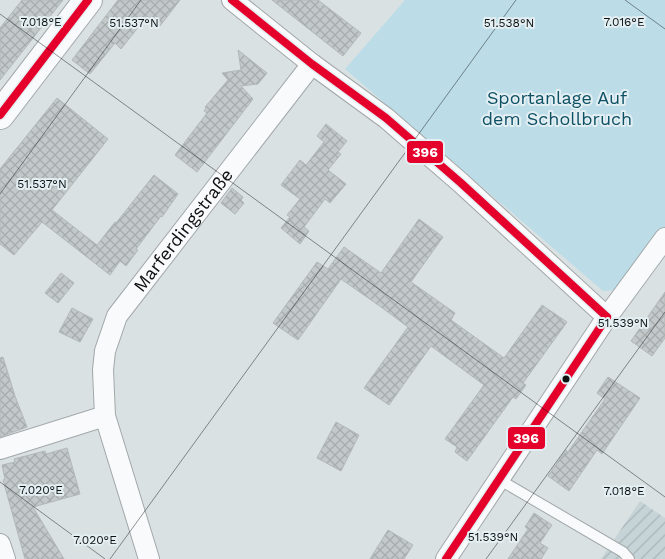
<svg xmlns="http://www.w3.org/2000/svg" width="665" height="559" viewBox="0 0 665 559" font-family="'Work Sans',sans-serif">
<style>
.industrial{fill:url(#industrial-furrows)}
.green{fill:#bcdde8}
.building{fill:url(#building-cross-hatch);stroke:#b3b8b9}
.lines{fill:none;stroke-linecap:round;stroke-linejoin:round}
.service-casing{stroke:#a2a8a9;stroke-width:12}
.minor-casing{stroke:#a2a8a9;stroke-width:22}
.secondary-casing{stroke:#a2a8a9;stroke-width:30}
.service{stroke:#f9fafb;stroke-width:10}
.minor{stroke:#f9fafb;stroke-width:20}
.secondary{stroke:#f9fafb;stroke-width:28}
.bus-1-casing{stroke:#e4eff3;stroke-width:11}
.bus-1{stroke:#e4002b;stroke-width:8}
.ticks{fill:none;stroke:#0d1112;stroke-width:1;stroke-opacity:0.45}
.bus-dot{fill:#0d1112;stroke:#e4eff3;stroke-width:2}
.labels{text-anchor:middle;stroke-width:4;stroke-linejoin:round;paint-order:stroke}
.park-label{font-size:18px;fill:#0e5164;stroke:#e4eff3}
.street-label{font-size:18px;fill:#0d1112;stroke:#e4eff3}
.ticks-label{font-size:12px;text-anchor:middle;fill:#0d1112;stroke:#e4eff3;stroke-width:4;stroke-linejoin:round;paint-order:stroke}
.line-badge{stroke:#e4eff3;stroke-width:2}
.badge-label{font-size:14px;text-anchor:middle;font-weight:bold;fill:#fff}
</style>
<defs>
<pattern id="industrial-furrows" width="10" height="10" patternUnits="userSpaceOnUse" patternTransform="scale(1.25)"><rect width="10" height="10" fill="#c6d4d8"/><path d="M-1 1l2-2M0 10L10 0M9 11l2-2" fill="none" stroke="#a9b5b8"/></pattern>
<pattern id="building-cross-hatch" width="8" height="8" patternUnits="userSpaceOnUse" patternTransform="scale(1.25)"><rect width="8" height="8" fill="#c3c9ca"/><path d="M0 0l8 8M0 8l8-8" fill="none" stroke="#a6acac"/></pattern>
</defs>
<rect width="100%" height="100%" fill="#dae1e2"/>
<path class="industrial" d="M 640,501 L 665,518 L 665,559 L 601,559 Z"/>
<path class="green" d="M 405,0 L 665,0 L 665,227 L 617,290 L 603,291 L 345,69 Z"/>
<g class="building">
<path d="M 22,0 L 63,0 L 0,80 L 0,28 Z"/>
<path d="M 118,0 L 180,0 L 160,26 L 147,16 L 121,49 L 115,43 L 90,74 L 72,60 Z"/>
<path d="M 272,0 L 318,0 L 361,33 L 343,56 Z"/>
<path d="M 238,50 L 267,73 L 258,84 L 241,86 L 253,99 L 197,172 L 175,155 L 207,113 L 204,111 L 206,108 L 205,107 L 228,80 L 222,73 L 241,70 Z"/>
<path d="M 57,98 L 108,139 L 52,210 L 97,245 L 115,222 L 116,223 L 154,175 L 178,194 L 162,217 L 161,216 L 136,249 L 138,250 L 126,266 L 120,261 L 110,275 L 42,222 L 14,255 L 0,244 L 0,169 Z"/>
<path d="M 326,124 L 347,141 L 338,152 L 341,154 L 328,170 L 346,184 L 330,203 L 325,199 L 304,227 L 309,231 L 300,244 L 281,228 L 290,217 L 287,215 L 300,199 L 281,185 L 300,160 L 306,165 L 324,142 L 317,136 Z"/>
<path d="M 232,188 L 243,197 L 241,200 L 244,203 L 235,214 L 221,203 Z"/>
<path d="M 419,219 L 443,237 L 411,282 L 455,313 L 451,320 L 504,358 L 542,305 L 567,322 L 523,383 L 526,385 L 516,399 L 513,397 L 467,461 L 455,452 L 457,447 L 445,439 L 484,385 L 431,346 L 389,405 L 364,388 L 408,327 L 381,307 L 341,279 L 298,340 L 273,323 L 317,262 L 328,269 L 344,247 L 381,273 Z"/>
<path d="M 61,273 L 74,283 L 58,303 L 45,293 Z"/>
<path d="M 665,292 L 665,338 L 652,356 L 631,341 Z"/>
<path d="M 72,308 L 93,319 L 80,342 L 59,332 Z"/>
<path d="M 3,357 L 15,396 L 27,427 L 0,437 L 0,358 Z"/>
<path d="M 608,377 L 640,398 L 602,454 L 597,450 L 569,491 L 548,476 L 566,450 L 568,452 L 605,399 L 597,393 Z"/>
<path d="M 336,422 L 359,435 L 341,471 L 317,458 Z"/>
<path d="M 67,448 L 80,494 L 33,507 L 64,559 L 25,559 L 3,480 L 5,479 L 2,465 L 15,462 L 14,459 L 45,451 L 46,454 Z"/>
<path d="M 534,513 L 552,525 L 540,543 L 548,548 L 541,559 L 508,559 L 528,529 L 525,527 Z"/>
<path d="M 388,530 L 413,545 L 404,559 L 370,559 Z"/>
</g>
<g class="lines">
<g class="service-casing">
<path id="service" d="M 500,480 L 623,552 L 629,559"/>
</g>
<g class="minor-casing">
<g id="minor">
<path d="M 232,0 L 312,64 L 386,118 L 461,183 L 607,317"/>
<path d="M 0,449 L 105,416"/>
<path d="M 0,544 L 5,559"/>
<path id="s1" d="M 149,559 L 105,416 L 103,370 L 105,351 L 117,316 L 312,64"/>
<path d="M 446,559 L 607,317 L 665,238"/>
</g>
</g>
<g class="secondary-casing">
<path id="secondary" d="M 0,115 L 88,0"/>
</g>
<use href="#service" class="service"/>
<use href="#minor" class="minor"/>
<use href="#secondary" class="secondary"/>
<g class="bus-1-casing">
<g id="bus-1">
<path d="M 232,0 L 312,64 L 386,118 L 461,183 L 607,317"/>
<path d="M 0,115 L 88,0"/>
<path d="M 446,559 L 607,317"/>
</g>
</g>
<use href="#bus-1" class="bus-1"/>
</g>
<path class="ticks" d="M 625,0 L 665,29M 0,14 L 665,497M 0,194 L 141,0M 0,482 L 105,559M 110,559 L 516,0M 486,559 L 665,312"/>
<circle class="bus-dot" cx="566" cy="379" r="4.5"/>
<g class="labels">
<g class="park-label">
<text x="557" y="104">Sportanlage Auf<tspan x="557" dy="21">dem Schollbruch</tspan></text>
</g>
<g class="street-label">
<text dy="6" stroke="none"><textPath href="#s1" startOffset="360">Marferdingstraße</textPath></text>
</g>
</g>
<g class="ticks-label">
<text x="41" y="26">7.018°E</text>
<text x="624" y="26">7.016°E</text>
<text x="134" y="27">51.537°N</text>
<text x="509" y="27">51.538°N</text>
<text x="42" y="188">51.537°N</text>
<text x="623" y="327">51.539°N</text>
<text x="41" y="494">7.020°E</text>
<text x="624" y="495">7.018°E</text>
<text x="493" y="541">51.539°N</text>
<text x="95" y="544">7.020°E</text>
</g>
<g class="line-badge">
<rect x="406" y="140" width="38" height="24" rx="5" fill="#e4002b"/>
<rect x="507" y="426" width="39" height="24" rx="5" fill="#e4002b"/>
</g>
<g class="badge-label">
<text x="425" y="157">396</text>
<text x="526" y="443">396</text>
</g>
</svg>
